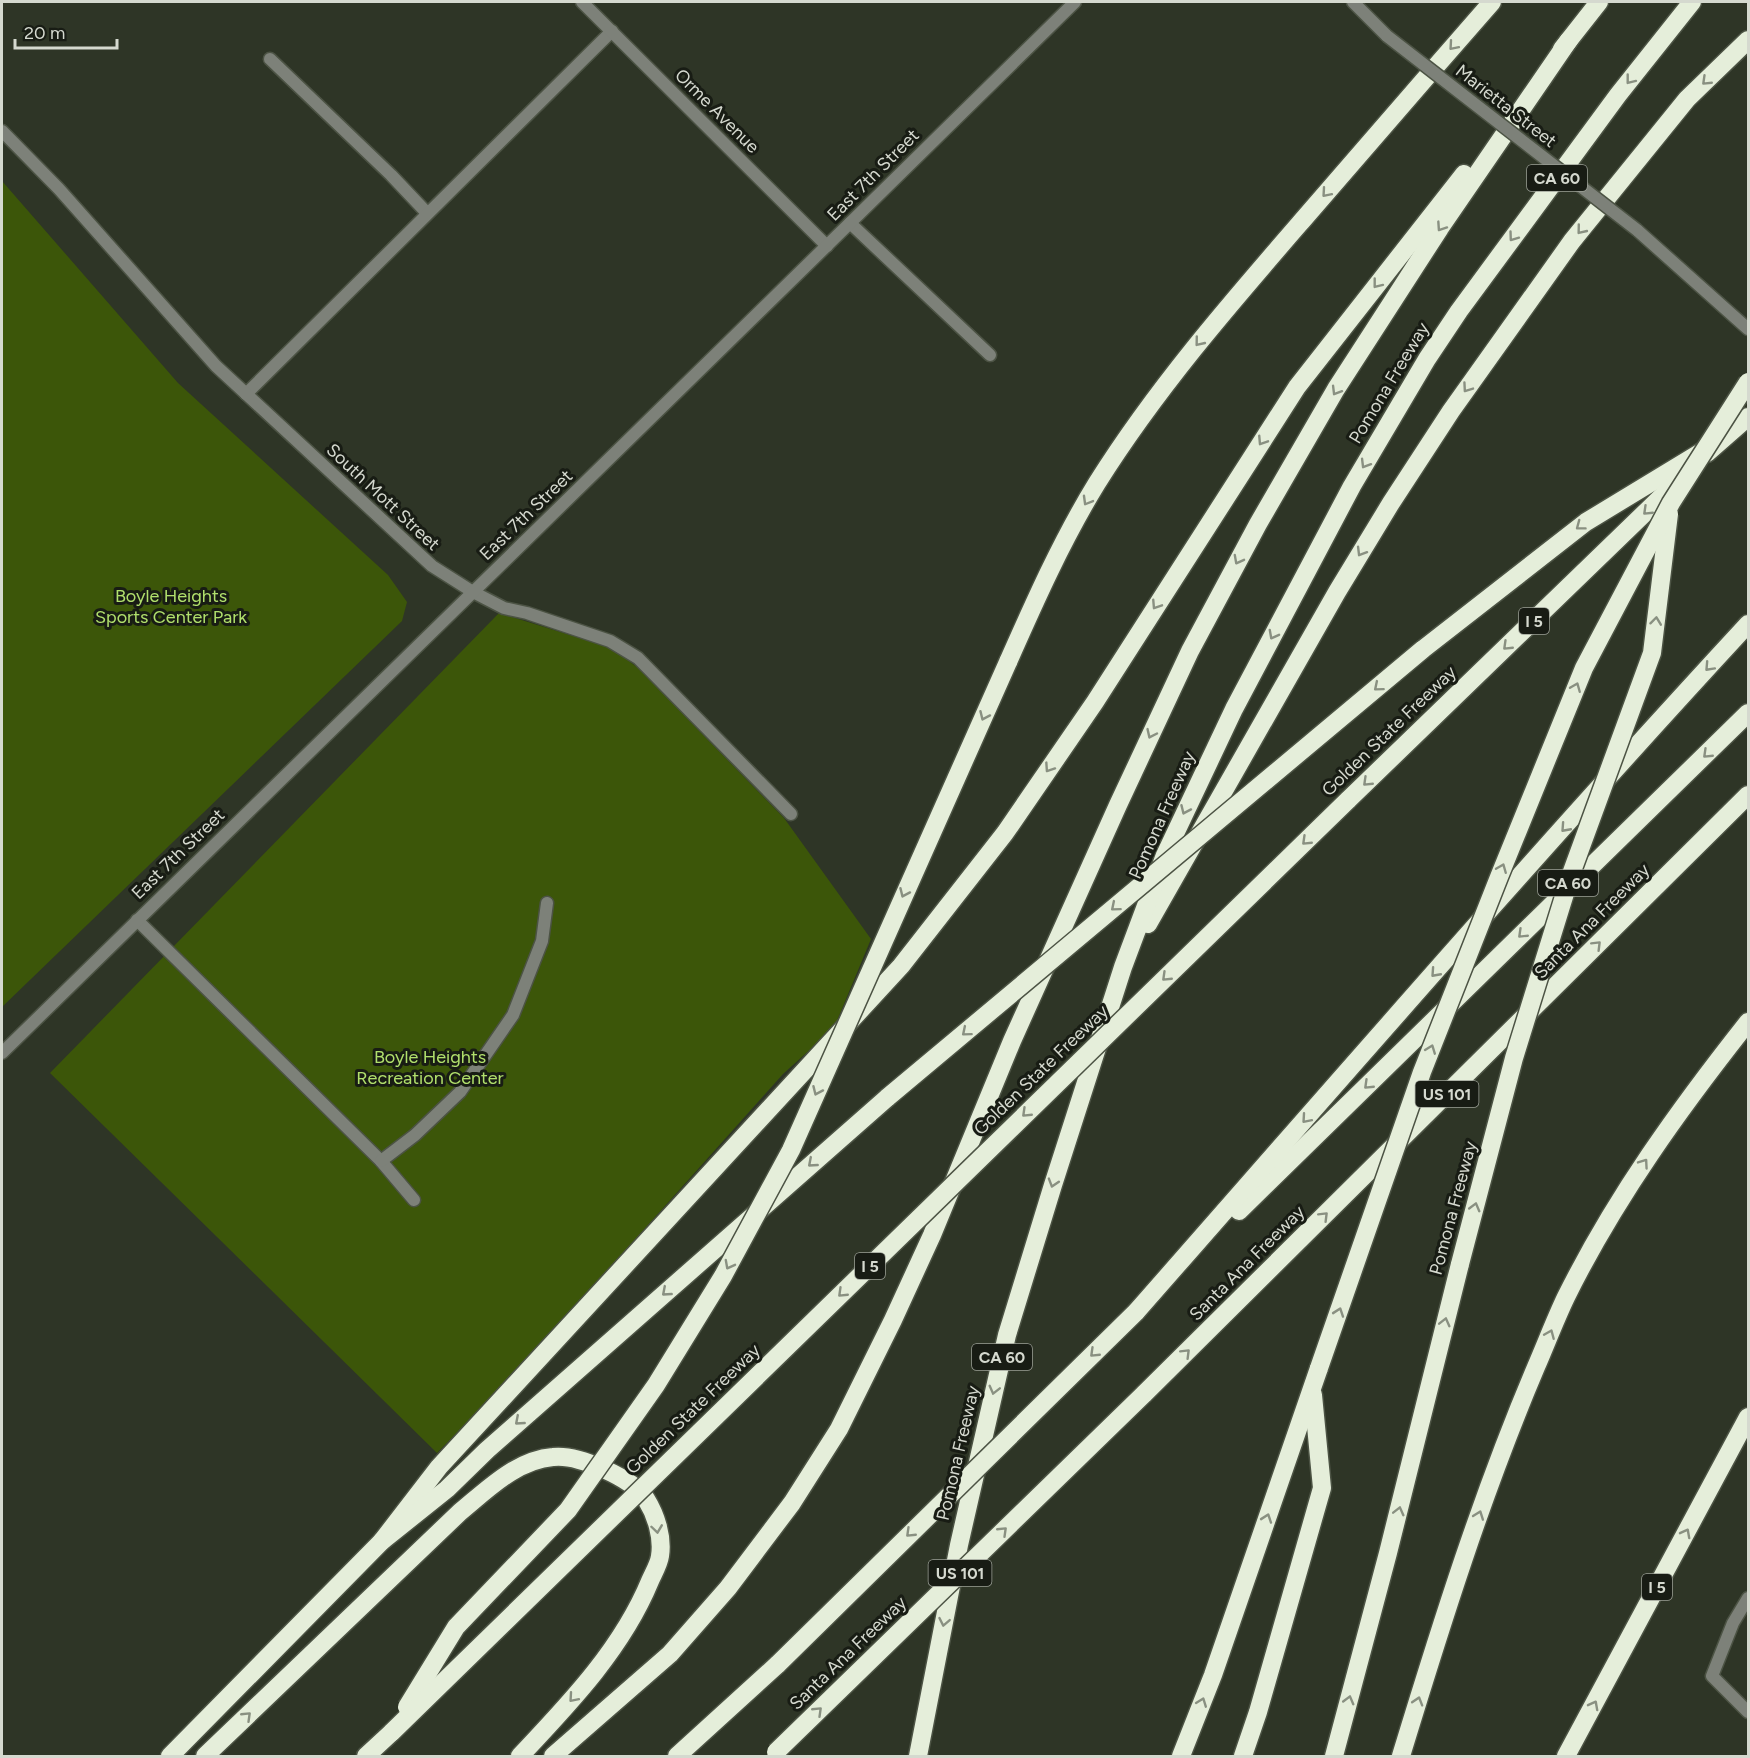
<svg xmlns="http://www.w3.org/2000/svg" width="1750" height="1758" viewBox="0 0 1750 1758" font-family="Figtree,sans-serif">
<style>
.green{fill:#3c5609}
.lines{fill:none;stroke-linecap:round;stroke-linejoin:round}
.lane-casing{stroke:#4c5344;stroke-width:15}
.street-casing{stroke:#4c5344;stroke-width:15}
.highway-casing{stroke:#4c5344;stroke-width:21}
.lane{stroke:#7d8179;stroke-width:12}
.street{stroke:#7d8179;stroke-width:12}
.highway{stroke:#e5eeda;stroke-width:18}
.street-bridge-casing{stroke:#4c5344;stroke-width:15;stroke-linecap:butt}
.highway-bridge-casing{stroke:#4c5344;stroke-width:21;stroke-linecap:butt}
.street-bridge{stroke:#7d8179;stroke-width:12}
.highway-bridge{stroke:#e5eeda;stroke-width:18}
.oneway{stroke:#899081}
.labels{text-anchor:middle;stroke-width:6;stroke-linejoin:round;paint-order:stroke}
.shield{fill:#181c14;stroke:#9ca097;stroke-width:1.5}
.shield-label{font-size:16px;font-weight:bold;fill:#d5d9cf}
.street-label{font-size:18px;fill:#d5d9cf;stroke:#181c14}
.park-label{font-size:18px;fill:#b1e06c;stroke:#181c14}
</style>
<rect width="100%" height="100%" fill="#2e3526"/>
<g class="green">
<path d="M 2,181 L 178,383 L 388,575 L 407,602 L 402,621 L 2,1007 Z"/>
<path d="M 499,613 L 612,648 L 638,668 L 784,818 L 871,939 L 834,1028 L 783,1074 L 512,1377 L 437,1453 L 50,1073 Z"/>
</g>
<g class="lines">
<g class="lane-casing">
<g id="lane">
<path d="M 270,59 L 391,175 L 427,213"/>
<path d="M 246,394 L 612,31"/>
<path d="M 137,920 L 381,1161 L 414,1200"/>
<path d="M 381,1161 L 415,1135 L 460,1092 L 513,1015 L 542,941 L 547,903"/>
</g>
</g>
<g class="street-casing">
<g id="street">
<path d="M 582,2 L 827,246"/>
<path d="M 1353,2 L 1387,36"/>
<path d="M 2,131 L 59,189 L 216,366 L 432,566 L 473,592 L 504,608 L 527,613 L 610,641 L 638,658 L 791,814"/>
<path d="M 850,223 L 990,355"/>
<path d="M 1637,230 L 1748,329"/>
<path d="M 2,1053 L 850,223 L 1075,2"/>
<path d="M 1748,1598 L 1733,1623 L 1712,1676 L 1748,1712"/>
</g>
</g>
<g class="highway-casing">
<g id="highway">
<path d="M 1562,49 L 1599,2"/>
<path d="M 1707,453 L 1748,417"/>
<path d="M 1422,650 L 1586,522 L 1708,448"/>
<path d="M 1008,662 C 1035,601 1062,540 1097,483 C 1156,389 1229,305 1301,222 C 1365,148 1428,75 1492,2"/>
<path d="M 1348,800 L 1685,474"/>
<path d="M 1148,924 L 1337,592 L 1391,503 L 1451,411 L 1572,241 L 1687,99 L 1748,40"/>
<path d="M 1239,1211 L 1748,713"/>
<path d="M 1136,1312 C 1339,1081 1540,849 1748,624"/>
<path d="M 1144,1394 L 1748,795"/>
<path d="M 382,1541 L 439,1467 L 901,966 L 1005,833 L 1095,702 L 1297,387 L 1464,174"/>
<path d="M 170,1756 L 382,1541 L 447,1489 L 487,1450 L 888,1097"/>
<path d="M 205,1756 L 460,1512 C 487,1490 516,1460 553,1457 C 578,1454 632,1478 646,1499 C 656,1515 663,1537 660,1556 C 659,1564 653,1574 650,1581 C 622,1649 569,1704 520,1756"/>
<path d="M 366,1756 L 392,1732"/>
<path d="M 553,1756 L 670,1654 L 728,1588 L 792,1503 L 839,1429 L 893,1320 L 932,1235 L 1012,1041 L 1118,805 L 1190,651 L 1258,524 L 1336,389 L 1440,228 L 1569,40"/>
<path d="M 677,1756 L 778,1664"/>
<path d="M 918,1756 L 959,1545 L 1007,1335 L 1053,1185 L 1123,967 L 1165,855 L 1234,709 L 1352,486 L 1427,359 L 1459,311 L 1618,95 L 1692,2"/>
<path d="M 1181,1756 L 1213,1675 L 1319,1368"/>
<path d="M 1243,1756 L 1258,1712 L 1322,1488 L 1313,1395"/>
<path d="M 1334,1756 L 1388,1553 L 1460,1264"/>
<path d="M 1401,1756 C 1441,1625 1482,1494 1536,1367 C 1546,1344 1555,1320 1566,1297 C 1615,1198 1680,1108 1748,1022"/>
<path d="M 1566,1756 L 1748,1417"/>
</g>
</g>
<use href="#lane" class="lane"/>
<use href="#street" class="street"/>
<use href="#highway" class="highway"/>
<g class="street-bridge-casing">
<path id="street-bridge" d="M 1387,36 L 1637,230"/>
</g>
<g class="highway-bridge-casing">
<g id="highway-bridge">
<path d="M 888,1097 L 1422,650"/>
<path d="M 1460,1264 L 1514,1058 L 1571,874 L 1652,653 L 1669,514"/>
<path d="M 1319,1368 L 1422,1072 L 1499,877 L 1584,668 L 1671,503 L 1748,382"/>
<path d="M 778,1664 L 1136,1312"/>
<path d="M 407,1707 L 456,1627 L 568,1510 L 656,1385 L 723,1276 L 791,1150 L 1008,662"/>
<path d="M 392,1732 L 1348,800"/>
<path d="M 776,1752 L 1144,1394"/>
</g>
</g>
<use href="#street-bridge" class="street-bridge"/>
<use href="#highway-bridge" class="highway-bridge"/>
</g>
<defs><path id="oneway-chevron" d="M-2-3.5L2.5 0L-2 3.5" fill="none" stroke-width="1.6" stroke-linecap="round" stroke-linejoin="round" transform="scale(1.5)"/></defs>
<g class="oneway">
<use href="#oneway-chevron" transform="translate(1453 46) rotate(131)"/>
<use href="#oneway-chevron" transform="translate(1630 80) rotate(128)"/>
<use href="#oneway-chevron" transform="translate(1706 81) rotate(136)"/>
<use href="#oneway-chevron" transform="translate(1326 193) rotate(131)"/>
<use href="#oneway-chevron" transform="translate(1441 227) rotate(124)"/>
<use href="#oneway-chevron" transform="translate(1581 230) rotate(129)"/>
<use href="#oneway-chevron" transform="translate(1513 237) rotate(126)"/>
<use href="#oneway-chevron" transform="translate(1377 284) rotate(128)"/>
<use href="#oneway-chevron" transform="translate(1199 342) rotate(129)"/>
<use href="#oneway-chevron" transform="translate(1467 388) rotate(125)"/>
<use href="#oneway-chevron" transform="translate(1336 391) rotate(121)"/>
<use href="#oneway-chevron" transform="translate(1262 441) rotate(123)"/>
<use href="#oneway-chevron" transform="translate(1365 464) rotate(121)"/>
<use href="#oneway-chevron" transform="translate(1087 501) rotate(120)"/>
<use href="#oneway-chevron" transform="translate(1647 511) rotate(136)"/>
<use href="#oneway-chevron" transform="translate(1580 526) rotate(143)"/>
<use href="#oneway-chevron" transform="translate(1361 552) rotate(121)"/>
<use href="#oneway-chevron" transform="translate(1238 560) rotate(118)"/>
<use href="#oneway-chevron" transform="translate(1156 605) rotate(123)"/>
<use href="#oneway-chevron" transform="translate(1656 621) rotate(-83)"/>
<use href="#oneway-chevron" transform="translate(1273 635) rotate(118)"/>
<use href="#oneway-chevron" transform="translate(1507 646) rotate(136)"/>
<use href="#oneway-chevron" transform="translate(1709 667) rotate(133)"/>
<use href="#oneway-chevron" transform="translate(1378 687) rotate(140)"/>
<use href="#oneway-chevron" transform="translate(1576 687) rotate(-68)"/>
<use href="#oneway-chevron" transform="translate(984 716) rotate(114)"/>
<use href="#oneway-chevron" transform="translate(1151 734) rotate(115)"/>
<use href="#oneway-chevron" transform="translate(1707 754) rotate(136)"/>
<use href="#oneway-chevron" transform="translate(1049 768) rotate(124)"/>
<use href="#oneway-chevron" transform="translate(1367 782) rotate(136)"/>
<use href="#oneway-chevron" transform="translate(1185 810) rotate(114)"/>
<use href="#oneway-chevron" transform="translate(1565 828) rotate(132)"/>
<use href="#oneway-chevron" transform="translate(1306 841) rotate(136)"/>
<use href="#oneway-chevron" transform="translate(1502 868) rotate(-68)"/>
<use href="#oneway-chevron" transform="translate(904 893) rotate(114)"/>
<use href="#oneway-chevron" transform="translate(1115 907) rotate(140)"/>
<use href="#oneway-chevron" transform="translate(1522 934) rotate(136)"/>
<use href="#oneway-chevron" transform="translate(1597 945) rotate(-45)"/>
<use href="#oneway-chevron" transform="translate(1435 973) rotate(132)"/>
<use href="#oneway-chevron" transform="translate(1166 977) rotate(136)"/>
<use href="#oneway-chevron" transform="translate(966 1032) rotate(140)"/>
<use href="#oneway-chevron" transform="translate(1431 1049) rotate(-69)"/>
<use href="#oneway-chevron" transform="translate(1368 1085) rotate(136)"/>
<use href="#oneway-chevron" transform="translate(817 1091) rotate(114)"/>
<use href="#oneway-chevron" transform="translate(1026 1113) rotate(136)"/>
<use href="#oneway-chevron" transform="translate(1306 1119) rotate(131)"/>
<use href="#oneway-chevron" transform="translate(812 1163) rotate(139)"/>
<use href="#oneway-chevron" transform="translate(1644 1163) rotate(-55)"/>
<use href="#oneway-chevron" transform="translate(1053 1183) rotate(107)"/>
<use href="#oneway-chevron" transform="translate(1475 1207) rotate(-75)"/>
<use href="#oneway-chevron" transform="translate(1324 1216) rotate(-45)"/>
<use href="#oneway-chevron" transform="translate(729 1265) rotate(118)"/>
<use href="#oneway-chevron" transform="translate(666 1292) rotate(139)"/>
<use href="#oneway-chevron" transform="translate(842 1293) rotate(136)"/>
<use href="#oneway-chevron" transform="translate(1339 1312) rotate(-71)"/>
<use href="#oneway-chevron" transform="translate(1445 1322) rotate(-76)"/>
<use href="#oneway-chevron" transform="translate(1550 1334) rotate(-67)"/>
<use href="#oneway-chevron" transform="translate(1094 1353) rotate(136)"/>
<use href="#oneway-chevron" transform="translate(1186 1353) rotate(-45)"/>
<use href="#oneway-chevron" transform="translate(994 1390) rotate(104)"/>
<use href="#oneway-chevron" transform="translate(519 1421) rotate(139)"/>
<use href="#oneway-chevron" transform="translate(1399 1511) rotate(-76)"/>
<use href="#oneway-chevron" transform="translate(1479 1515) rotate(-70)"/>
<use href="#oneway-chevron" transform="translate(1267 1518) rotate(-71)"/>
<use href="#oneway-chevron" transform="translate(657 1529) rotate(82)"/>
<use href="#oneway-chevron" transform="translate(1003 1531) rotate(-44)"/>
<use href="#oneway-chevron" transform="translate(910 1533) rotate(136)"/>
<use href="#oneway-chevron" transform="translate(1686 1533) rotate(-62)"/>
<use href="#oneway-chevron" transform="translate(944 1622) rotate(101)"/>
<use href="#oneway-chevron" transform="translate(573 1698) rotate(131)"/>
<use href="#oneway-chevron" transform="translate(1349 1700) rotate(-75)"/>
<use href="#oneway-chevron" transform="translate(1418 1701) rotate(-73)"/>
<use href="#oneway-chevron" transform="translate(1202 1702) rotate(-69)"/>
<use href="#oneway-chevron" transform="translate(1594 1705) rotate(-62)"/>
<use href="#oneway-chevron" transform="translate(818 1711) rotate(-44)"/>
<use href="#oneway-chevron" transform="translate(247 1716) rotate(-44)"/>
</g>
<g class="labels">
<g class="shield">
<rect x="1527" y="165" width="60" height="26" rx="4.5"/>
<rect x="1519" y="608" width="30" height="26" rx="4.5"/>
<rect x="1538" y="870" width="60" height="26" rx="4.5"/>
<rect x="1415.5" y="1081" width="63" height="26" rx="4.5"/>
<rect x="855" y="1253" width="30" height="26" rx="4.5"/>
<rect x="972" y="1344" width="60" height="26" rx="4.5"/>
<rect x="928.5" y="1560" width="63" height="26" rx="4.5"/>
<rect x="1642" y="1574" width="30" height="26" rx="4.5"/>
</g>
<g class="shield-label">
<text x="1557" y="184">CA 60</text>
<text x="1534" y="627">I 5</text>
<text x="1568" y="889">CA 60</text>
<text x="1447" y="1100">US 101</text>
<text x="870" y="1272">I 5</text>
<text x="1002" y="1363">CA 60</text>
<text x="960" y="1579">US 101</text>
<text x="1657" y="1593">I 5</text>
</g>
<g class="street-label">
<text transform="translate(1506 106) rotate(38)" y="6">Marietta Street</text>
<text transform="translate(717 111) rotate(45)" y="6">Orme Avenue</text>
<text transform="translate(873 175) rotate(-45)" y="6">East 7th Street</text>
<text transform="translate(1389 383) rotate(-59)" y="6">Pomona Freeway</text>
<text transform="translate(383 497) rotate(43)" y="6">South Mott Street</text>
<text transform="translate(526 515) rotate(-44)" y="6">East 7th Street</text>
<text transform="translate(1389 731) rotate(-44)" y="6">Golden State Freeway</text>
<text transform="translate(1162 815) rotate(-66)" y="6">Pomona Freeway</text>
<text transform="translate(178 854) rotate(-44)" y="6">East 7th Street</text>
<text transform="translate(1592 921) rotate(-45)" y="6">Santa Ana Freeway</text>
<text transform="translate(1041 1070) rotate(-44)" y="6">Golden State Freeway</text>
<text transform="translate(1453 1208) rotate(-75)" y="6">Pomona Freeway</text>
<text transform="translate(1247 1263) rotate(-45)" y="6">Santa Ana Freeway</text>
<text transform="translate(693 1409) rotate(-44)" y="6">Golden State Freeway</text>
<text transform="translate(958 1453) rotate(-77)" y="6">Pomona Freeway</text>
<text transform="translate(848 1653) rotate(-44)" y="6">Santa Ana Freeway</text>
</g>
<g class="park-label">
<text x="171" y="602">Boyle Heights<tspan x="171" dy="21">Sports Center Park</tspan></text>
<text x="430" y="1063">Boyle Heights<tspan x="430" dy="21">Recreation Center</tspan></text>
</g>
</g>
<rect width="1750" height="1758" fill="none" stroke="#d5d9cf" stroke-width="6"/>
<path d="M15 39v9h102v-9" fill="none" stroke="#d5d9cf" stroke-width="3"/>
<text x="24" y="39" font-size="18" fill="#d5d9cf" stroke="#181c14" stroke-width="4.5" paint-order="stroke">20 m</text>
</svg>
